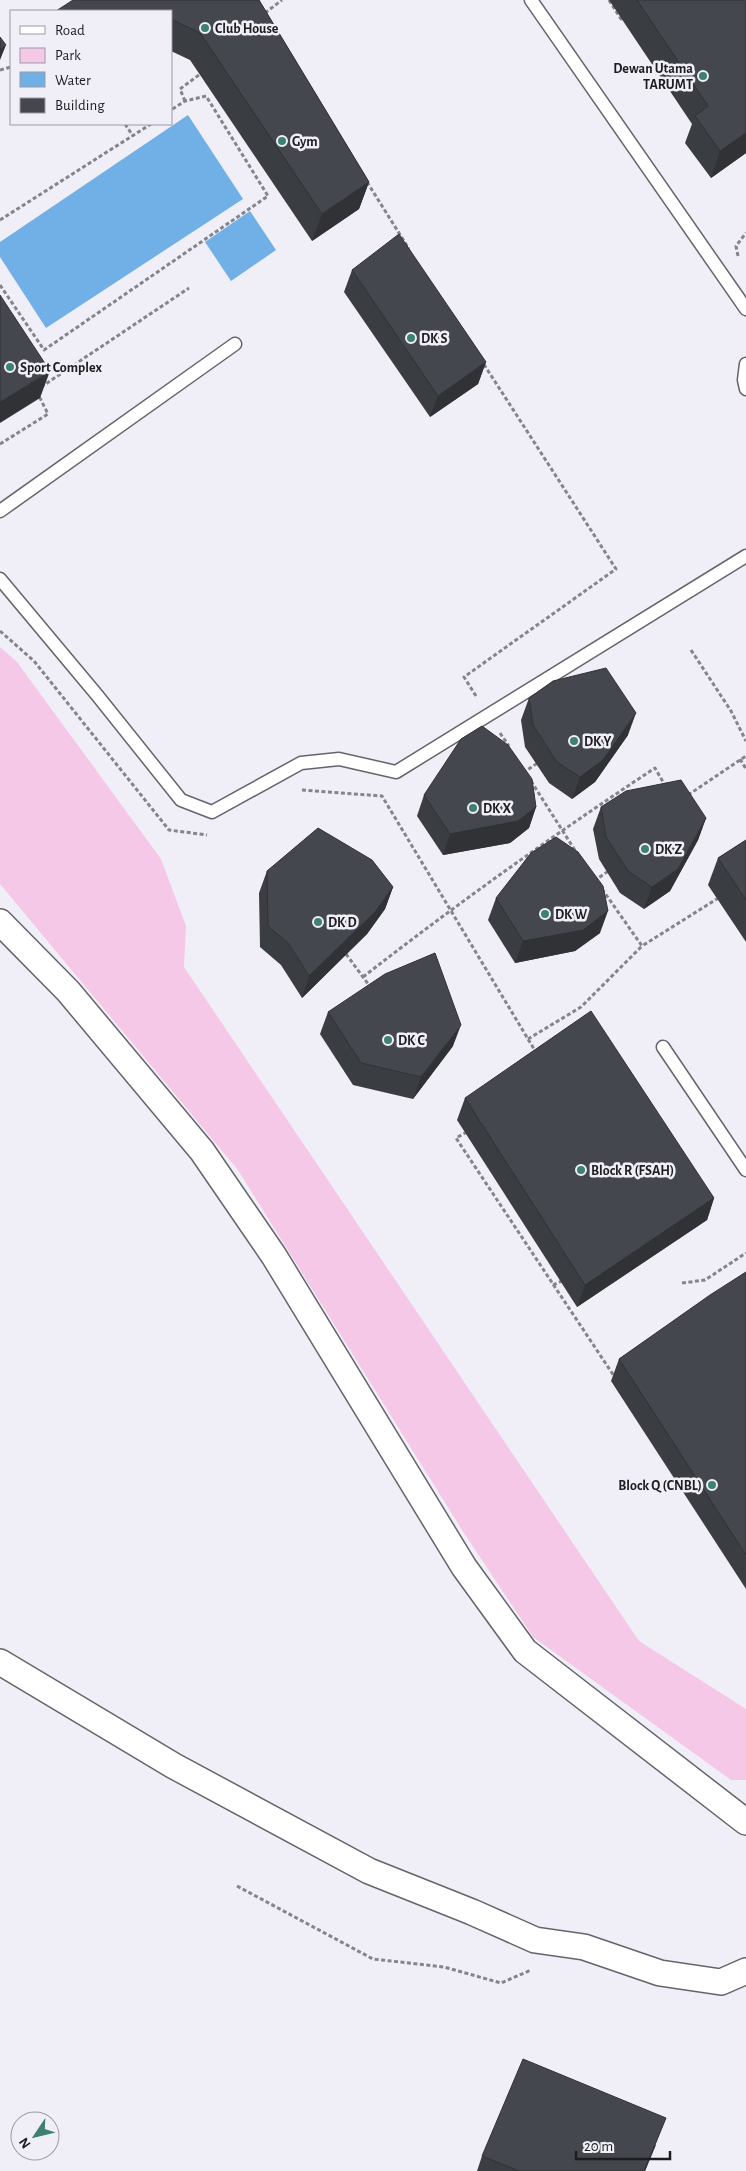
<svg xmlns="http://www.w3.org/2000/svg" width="746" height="2171" viewBox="0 0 746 2171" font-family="'Alegreya Sans',sans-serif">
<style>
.green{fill:#f5c8e8}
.water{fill:#70b0e6}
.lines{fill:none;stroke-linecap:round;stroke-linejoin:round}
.lane-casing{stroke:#65646b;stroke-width:15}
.street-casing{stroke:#65646b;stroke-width:28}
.path{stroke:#85848a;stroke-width:3;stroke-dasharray:4 2.5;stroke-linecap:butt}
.lane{stroke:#fff;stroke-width:12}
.street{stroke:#fff;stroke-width:25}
.wall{fill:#3a3d42}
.shaded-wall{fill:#303236}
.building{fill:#44474d;stroke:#303236}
.poi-dot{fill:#3f8171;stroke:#f0eff8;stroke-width:2}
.labels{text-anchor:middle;stroke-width:5;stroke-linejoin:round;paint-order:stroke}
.poi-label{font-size:14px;font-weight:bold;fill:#1d1c1f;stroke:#f0eff8;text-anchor:start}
</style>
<rect width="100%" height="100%" fill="#f0eff8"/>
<path class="green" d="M 0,647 L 17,662 L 161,859 L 186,926 L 184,967 L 639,1641 L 746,1709 L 746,1780 L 731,1780 L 533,1637 L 462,1530 L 238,1170 L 0,884 Z"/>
<g class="water">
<path d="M 188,115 L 243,199 L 46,328 L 0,257 L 0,242 Z"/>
<path d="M 250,211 L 276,250 L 231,281 L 205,242 Z"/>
</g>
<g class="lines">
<g class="lane-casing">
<g id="lane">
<path d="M 531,0 L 746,309"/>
<path d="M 746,364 L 744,380 L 746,389"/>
<path d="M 0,511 L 235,344"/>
<path d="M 0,579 L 97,695 L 181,800 L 212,812 L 301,763 L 339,759 L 396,772 L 746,556"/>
<path d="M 663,1047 L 746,1170"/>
</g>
</g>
<g class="street-casing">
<g id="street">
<path d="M 0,922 L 68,991 L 202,1151 L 274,1256 L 464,1567 L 525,1651 L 746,1822"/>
<path d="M 0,1662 L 174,1766 L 369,1871 L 472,1912 L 535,1940 L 584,1947 L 660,1973 L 721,1982 L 746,1971"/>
</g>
</g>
<g class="path">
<path d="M 609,0 L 621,19 L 624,17"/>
<path d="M 265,13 L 282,0"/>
<path d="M 0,70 L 11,67"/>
<path d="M 185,101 L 180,89 L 203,72"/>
<path d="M 125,124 L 133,136"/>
<path d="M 367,182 L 409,249"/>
<path d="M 0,220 L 151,124"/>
<path d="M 738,256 L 736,246 L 746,233"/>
<path d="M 0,285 L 44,350 L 268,196 L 206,96 L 185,101 L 171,110"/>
<path d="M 41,387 L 189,288"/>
<path d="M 0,444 L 48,414 L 38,394"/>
<path d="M 0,631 L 34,661 L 169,830 L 207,835"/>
<path d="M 691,650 L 731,711 L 746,741"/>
<path d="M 476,696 L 464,677 L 616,569 L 483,363"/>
<path d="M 500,733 L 509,746"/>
<path d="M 740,759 L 746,769"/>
<path d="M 523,773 L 539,762"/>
<path d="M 531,781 L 576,852"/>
<path d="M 302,790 L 382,796 L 537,1054"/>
<path d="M 688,795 L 746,756"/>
<path d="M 594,881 L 610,870"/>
<path d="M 602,889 L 642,946 L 720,897"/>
<path d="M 346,954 L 371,988"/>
<path d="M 363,977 C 458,903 555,834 655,768 L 666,787"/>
<path d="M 528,1039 L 581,1007 L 642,946"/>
<path d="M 467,1132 L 456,1138 L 616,1379"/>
<path d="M 682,1283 L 705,1280 L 746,1253"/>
<path d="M 553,1285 L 564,1280"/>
<path d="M 237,1886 L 373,1959 L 444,1967 L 501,1983 L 531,1970"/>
</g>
<use href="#lane" class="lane"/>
<use href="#street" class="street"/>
</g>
<g class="wall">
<path d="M 259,0 L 369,182 L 359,209 L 312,241 L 190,60 L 171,51 L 171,11 Z"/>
<path d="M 609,0 L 746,0 L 746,153 L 711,178 L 685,143 L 692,124 Z"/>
<path d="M 352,270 L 486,362 L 478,384 L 430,417 L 344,292 Z"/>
<path d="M 529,698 L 628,735 L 595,782 L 572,799 L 549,783 L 525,747 L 521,720 Z"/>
<path d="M 424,795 L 536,807 L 529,828 L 510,843 L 443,855 L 417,816 Z"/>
<path d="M 601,807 L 706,818 L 698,840 L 670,891 L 644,909 L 620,893 L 599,859 L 593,829 Z"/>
<path d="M 746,840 L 746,942 L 708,885 L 718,858 Z"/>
<path d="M 267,871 L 393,887 L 385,909 L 367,934 L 302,998 L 281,965 L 260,947 L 259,893 Z"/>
<path d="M 496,898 L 600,933 L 575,951 L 515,963 L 488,920 Z"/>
<path d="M 328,1012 L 453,1046 L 413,1099 L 353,1085 L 320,1034 Z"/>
<path d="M 465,1098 L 714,1198 L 707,1220 L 577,1307 L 457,1120 Z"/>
<path d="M 746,1272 L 746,1589 L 611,1381 L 619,1359 Z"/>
<path d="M 656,2145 L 645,2171 L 477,2171 L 482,2156 Z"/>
</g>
<g class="shaded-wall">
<path d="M 6,45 L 0,60 L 0,49 Z"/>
<path d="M 746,133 L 746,153 L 711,178 L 720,151 Z"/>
<path d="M 369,182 L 359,209 L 312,241 L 322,214 Z"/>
<path d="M 486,362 L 478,384 L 430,417 L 438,396 Z"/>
<path d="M 50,371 L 40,398 L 0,423 L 0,402 Z"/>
<path d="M 636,713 L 628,735 L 595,782 L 572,799 L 580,777 Z"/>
<path d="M 536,807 L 529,828 L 510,843 L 443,855 L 450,834 Z"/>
<path d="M 706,818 L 698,840 L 670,891 L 644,909 L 652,887 Z"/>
<path d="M 393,887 L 385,909 L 367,934 L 302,998 L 309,976 Z"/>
<path d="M 608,911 L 600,933 L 575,951 L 515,963 L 523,941 Z"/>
<path d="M 461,1025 L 453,1046 L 413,1099 L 421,1077 Z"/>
<path d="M 714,1198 L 707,1220 L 577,1307 L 585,1285 Z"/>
<path d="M 666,2118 L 645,2171 L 644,2171 Z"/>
</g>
<g class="building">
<path d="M 73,0 L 259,0 L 369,182 L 322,214 L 200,33 L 171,19 L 171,11 L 56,11 Z"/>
<path d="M 637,0 L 746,0 L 746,133 L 720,151 L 695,116 L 708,106 Z"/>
<path d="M 0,37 L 6,45 L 0,49 Z"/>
<path d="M 399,234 L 486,362 L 438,396 L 352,270 Z"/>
<path d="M 0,295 L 50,371 L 0,402 Z"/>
<path d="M 606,668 L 636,713 L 603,760 L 580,777 L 557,762 L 533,725 L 529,698 L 553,681 Z"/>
<path d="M 482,726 L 508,745 L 532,779 L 536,807 L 518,821 L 450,834 L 424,795 L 461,739 Z"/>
<path d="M 681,780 L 706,818 L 678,869 L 652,887 L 628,871 L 606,837 L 601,807 L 626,791 Z"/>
<path d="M 318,828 L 372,860 L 393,887 L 375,912 L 309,976 L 289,944 L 268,926 L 267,871 Z"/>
<path d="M 556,837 L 578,852 L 603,886 L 608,911 L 583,930 L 523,941 L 496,898 L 531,853 Z"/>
<path d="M 746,840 L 746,900 L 718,858 Z"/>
<path d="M 435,953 L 461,1025 L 421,1077 L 361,1063 L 328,1012 L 385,974 Z"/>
<path d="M 591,1011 L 714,1198 L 585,1285 L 465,1098 Z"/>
<path d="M 746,1272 L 746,1555 L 619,1359 L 710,1295 Z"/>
<path d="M 523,2059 L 666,2118 L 644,2171 L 519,2171 L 482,2156 Z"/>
</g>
<g class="poi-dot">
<circle cx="205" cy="28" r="5"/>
<circle cx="703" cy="76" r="5"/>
<circle cx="282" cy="141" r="5"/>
<circle cx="411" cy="338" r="5"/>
<circle cx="10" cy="367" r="5"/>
<circle cx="574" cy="741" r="5"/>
<circle cx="473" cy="808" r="5"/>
<circle cx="645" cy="849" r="5"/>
<circle cx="545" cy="914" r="5"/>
<circle cx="318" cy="922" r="5"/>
<circle cx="388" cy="1040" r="5"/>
<circle cx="581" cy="1170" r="5"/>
<circle cx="712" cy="1485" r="5"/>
</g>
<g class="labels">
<g class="poi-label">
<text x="215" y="33">Club House</text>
<text x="693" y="73" text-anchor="end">Dewan Utama<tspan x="693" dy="16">TARUMT</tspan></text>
<text x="292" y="146">Gym</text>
<text x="421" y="343">DK S</text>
<text x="20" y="372">Sport Complex</text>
<text x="584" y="746">DK Y</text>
<text x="483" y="813">DK X</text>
<text x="655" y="854">DK Z</text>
<text x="555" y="919">DK W</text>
<text x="328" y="927">DK D</text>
<text x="398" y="1045">DK C</text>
<text x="591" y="1175">Block R (FSAH)</text>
<text x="702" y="1490" text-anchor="end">Block Q (CNBL)</text>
</g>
</g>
<rect x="10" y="10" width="162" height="115" fill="#f0eff8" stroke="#9c9ba1"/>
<rect x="20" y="26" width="25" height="8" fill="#ffffff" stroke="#9c9ba1"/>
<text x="55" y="35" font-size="15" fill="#1d1c1f">Road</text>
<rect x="20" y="48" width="25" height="15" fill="#f5c8e8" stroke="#9c9ba1"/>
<text x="55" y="60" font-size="15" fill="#1d1c1f">Park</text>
<rect x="20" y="72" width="25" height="15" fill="#70b0e6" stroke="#9c9ba1"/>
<text x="55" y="85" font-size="15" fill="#1d1c1f">Water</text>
<rect x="20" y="98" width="25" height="15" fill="#44474d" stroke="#9c9ba1"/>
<text x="55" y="110" font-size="15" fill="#1d1c1f">Building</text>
<g transform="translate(35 2136) rotate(235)"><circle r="24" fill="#f0eff8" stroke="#9c9ba1"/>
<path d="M0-4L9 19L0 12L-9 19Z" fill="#3f8171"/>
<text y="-8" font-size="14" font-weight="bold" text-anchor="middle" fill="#1d1c1f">N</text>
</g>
<path d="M576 2151v8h94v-8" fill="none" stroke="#1d1c1f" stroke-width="2.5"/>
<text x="584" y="2151" font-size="15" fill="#1d1c1f" stroke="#f0eff8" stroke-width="4" paint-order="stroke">20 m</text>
</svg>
